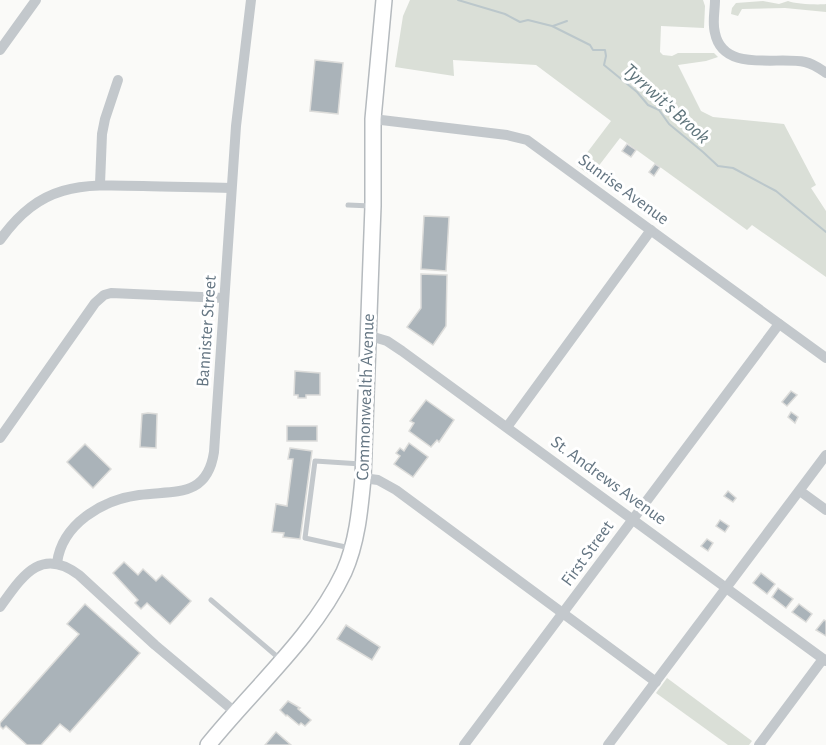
<svg xmlns="http://www.w3.org/2000/svg" width="826" height="745" viewBox="0 0 826 745" font-family="'Alegreya Sans',sans-serif">
<style>
.green{fill:#dadfd7}
.lines{fill:none;stroke-linecap:round;stroke-linejoin:round}
.stream{stroke:#bbc7cb;stroke-width:2}
.building{fill:#aab3b9;stroke:#dcdcda;stroke-width:1.5}
.primary-casing{stroke:#b5babe;stroke-width:18}
.lane{stroke:#c3c8cc;stroke-width:5}
.street{stroke:#c3c8cc;stroke-width:10}
.primary{stroke:#fff;stroke-width:15}
.labels{text-anchor:middle;stroke-width:6;stroke-linejoin:round;paint-order:stroke}
.street-label{font-size:18px;fill:#657683;stroke:#fff}
.water-label{font-size:20px;font-style:italic;fill:#60757c;stroke:#fff}
</style>
<rect width="100%" height="100%" fill="#fafaf8"/>
<g class="green">
<path d="M 410,0 L 703,0 L 705,6 L 704,28 L 661,26 L 660,52 L 663,55 L 672,56 L 678,53 L 714,53 L 718,57 L 706,61 L 678,65 L 701,111 L 713,117 L 784,124 L 816,185 L 811,188 L 826,211 L 826,277 L 752,225 L 747,230 L 620,138 L 591,176 L 577,166 L 611,121 L 536,65 L 453,60 L 454,76 L 395,67 L 403,16 Z"/>
<path d="M 763,1 L 779,4 L 788,1 C 794,4 819,5 826,4 L 826,12 L 785,8 L 742,9 L 738,16 L 731,14 L 732,8 L 736,3 Z"/>
<path d="M 667,678 L 752,741 L 749,745 L 728,745 L 656,693 Z"/>
</g>
<g class="lines">
<g class="stream">
<path d="M 458,0 L 505,14 L 520,22 L 528,20 L 552,26 L 590,45 L 593,50 L 605,50 L 606,56 L 604,65 L 637,92 L 648,105 L 659,110 L 669,124 L 703,152 L 718,166 L 733,168 L 776,191 L 826,232"/>
<path d="M 553,26 L 567,21"/>
</g>
</g>
<g class="building">
<path d="M 315,60 L 343,63 L 338,114 L 310,111 Z"/>
<path d="M 627,144 L 636,150 L 631,157 L 622,151 Z"/>
<path d="M 655,164 L 660,167 L 654,176 L 649,172 Z"/>
<path d="M 424,216 L 449,217 L 446,271 L 421,269 Z"/>
<path d="M 421,274 L 447,275 L 446,326 L 433,345 L 407,327 L 421,308 Z"/>
<path d="M 295,371 L 320,373 L 320,395 L 306,395 L 306,398 L 298,398 L 298,395 L 294,395 Z"/>
<path d="M 791,391 L 797,395 L 787,406 L 782,402 Z"/>
<path d="M 426,400 L 454,420 L 439,442 L 437,440 L 431,447 L 409,431 L 414,423 L 410,421 Z"/>
<path d="M 791,412 L 798,417 L 795,423 L 788,417 Z"/>
<path d="M 148,413 L 157,414 L 156,448 L 140,447 L 142,414 Z"/>
<rect x="287" y="426" width="30" height="15"/>
<path d="M 409,443 L 428,457 L 413,477 L 394,464 L 400,456 L 396,453 L 400,448 L 404,451 Z"/>
<path d="M 85,444 L 111,469 L 93,488 L 67,462 Z"/>
<path d="M 290,448 L 312,451 L 300,539 L 283,537 L 284,533 L 272,532 L 276,504 L 287,506 L 293,459 L 288,459 Z"/>
<path d="M 728,491 L 736,498 L 733,502 L 724,496 Z"/>
<path d="M 720,520 L 729,526 L 725,532 L 716,526 Z"/>
<path d="M 707,539 L 713,543 L 708,551 L 701,546 Z"/>
<path d="M 124,562 L 138,575 L 143,569 L 156,581 L 162,575 L 191,601 L 170,624 L 147,603 L 141,609 L 135,603 L 138,600 L 113,573 Z"/>
<path d="M 761,573 L 775,584 L 767,594 L 753,583 Z"/>
<path d="M 778,588 L 793,599 L 786,608 L 772,597 Z"/>
<path d="M 85,604 L 140,653 L 70,732 L 60,724 L 41,745 L 27,745 L 6,726 L 3,729 L 0,726 L 0,723 L 79,634 L 67,624 Z"/>
<path d="M 799,604 L 812,614 L 806,622 L 792,612 Z"/>
<path d="M 824,620 L 826,621 L 826,636 L 816,630 Z"/>
<path d="M 346,625 L 380,647 L 372,660 L 337,639 Z"/>
<path d="M 288,701 L 300,708 L 298,709 L 311,720 L 305,726 L 301,723 L 299,725 L 287,715 L 286,716 L 280,710 Z"/>
<path d="M 276,732 L 291,745 L 265,745 Z"/>
</g>
<g class="lines">
<g class="primary-casing">
<path id="primary" d="M 208,745 C 252,690 314,636 344,572 C 357,543 360,510 363,478 L 373,206 L 373,119 L 384,0"/>
</g>
<g class="lane">
<path d="M 348,205 L 371,206"/>
<path d="M 350,548 L 305,538 L 315,461 L 361,464"/>
<path d="M 211,600 L 280,659"/>
</g>
<g class="street">
<path d="M 715,0 C 715,11 712,23 715,33 C 723,73 777,56 805,62 C 814,64 819,68 826,73"/>
<path d="M 0,50 L 36,0"/>
<path d="M 373,119 L 507,135 L 527,140 L 826,358"/>
<path d="M 100,184 L 102,134 L 105,119 L 118,80"/>
<path d="M 0,240 C 41,183 79,184 143,186 C 172,187 202,187 231,188"/>
<path d="M 367,335 L 387,341 L 402,351 L 826,661"/>
<path d="M 507,427 L 651,230"/>
<path d="M 0,438 L 95,303 L 104,295 L 111,293 L 224,298"/>
<path d="M 363,478 L 378,480 L 396,490 L 656,682"/>
<path d="M 800,491 L 826,510"/>
<path d="M 57,563 C 62,524 102,500 139,495 C 173,490 207,499 214,452 L 236,126 L 251,0"/>
<path d="M 0,607 C 22,577 40,546 79,575 L 155,645 L 235,712"/>
<path d="M 464,745 L 779,324"/>
<path d="M 608,745 L 826,455"/>
<path d="M 759,745 L 823,659"/>
</g>
<use href="#primary" class="primary"/>
</g>
<g class="labels">
<g class="street-label">
<text transform="translate(624 189) rotate(36)" y="6">Sunrise Avenue</text>
<text transform="translate(206 331) rotate(-86)" y="6">Bannister Street</text>
<text transform="translate(365 397) rotate(-88)" y="6">Commonwealth Avenue</text>
<text transform="translate(609 480) rotate(36)" y="6">St. Andrews Avenue</text>
<text transform="translate(587 553) rotate(-54)" y="6">First Street</text>
</g>
<g class="water-label">
<text transform="translate(667 103) rotate(42)" y="7">Tyrrwit's Brook</text>
</g>
</g>
</svg>
